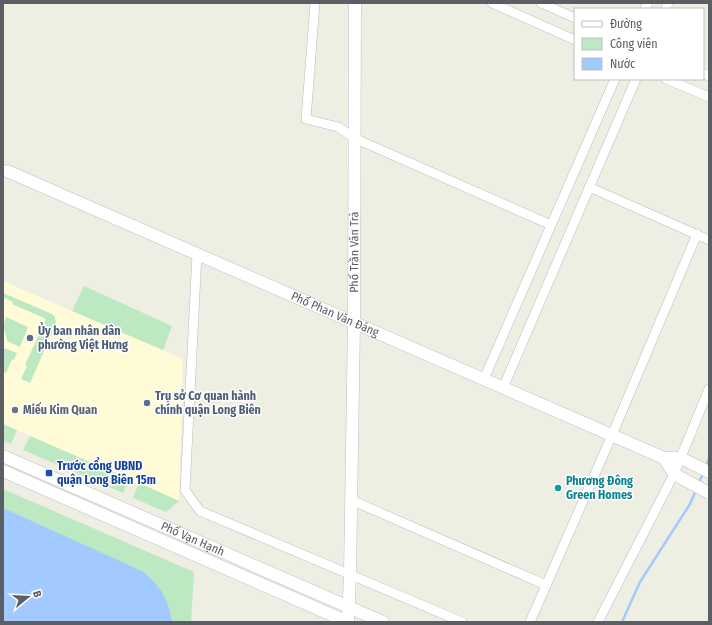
<svg xmlns="http://www.w3.org/2000/svg" width="712" height="625" viewBox="0 0 712 625" font-family="'Fira Sans Condensed',sans-serif">
<style>
.commercial{fill:#fffbd7}
.green{fill:#bce9c2}
.water{fill:#a2caff}
.lines{fill:none;stroke-linecap:round;stroke-linejoin:round}
.stream{stroke:#a2caff;stroke-width:2.5}
.street-casing{stroke:#babcc3;stroke-width:10}
.secondary-casing{stroke:#bdbfc7;stroke-width:13}
.street{stroke:#fff;stroke-width:9}
.secondary{stroke:#fff;stroke-width:12}
.service-dot{fill:#5c6f8a;stroke:#fff;stroke-width:1.5}
.worship-dot{fill:#6b7280;stroke:#fff;stroke-width:1.5}
.transit-dot{fill:#1a4fb4;stroke:#fff;stroke-width:1.5}
.culture-dot{fill:#0f9aa8;stroke:#fff;stroke-width:1.5}
.labels{text-anchor:middle;stroke-width:3;stroke-linejoin:round;paint-order:stroke}
.street-label{font-size:12px;fill:#5b5e65;stroke:#fff}
.service-label{font-size:12px;font-weight:bold;fill:#4e5e75;stroke:#fff;text-anchor:start}
.worship-label{font-size:12px;font-weight:bold;fill:#5b616d;stroke:#fff;text-anchor:start}
.transit-label{font-size:12px;font-weight:bold;fill:#164399;stroke:#fff;text-anchor:start}
.culture-label{font-size:12px;font-weight:bold;fill:#0d838f;stroke:#fff;text-anchor:start}
</style>
<rect width="100%" height="100%" fill="#efeee2"/>
<path class="commercial" d="M 3,281 L 183,359 L 179,501 L 3,424 Z"/>
<g class="green">
<path d="M 84,286 L 172,326 L 163,350 L 72,311 Z"/>
<path d="M 3,293 L 52,314 L 55,317 L 56,324 L 30,383 L 21,379 L 27,366 L 25,365 L 46,319 L 12,304 L 13,302 L 3,297 Z"/>
<path d="M 6,317 L 28,327 L 20,347 L 7,341 C 6,330 1,329 6,317 Z"/>
<path d="M 4,348 L 17,353 L 14,360 L 12,359 L 6,373 L 3,371 L 3,349 Z"/>
<path d="M 3,424 L 17,430 L 11,444 L 3,441 Z"/>
<path d="M 30,436 L 129,479 L 123,493 L 23,450 Z"/>
<path d="M 139,483 L 179,501 L 166,512 L 133,498 Z"/>
<path d="M 3,489 L 194,572 L 191,622 L 3,622 Z"/>
</g>
<path class="water" d="M 3,508 L 142,571 C 160,585 169,600 172,622 L 3,622 Z"/>
<g class="lines">
<g class="stream">
<path d="M 705,467 L 709,459"/>
<path d="M 698,484 L 703,474"/>
<path d="M 622,622 L 640,582 L 690,504 L 696,490"/>
</g>
<g class="street-casing">
<g id="street">
<path d="M 315,3 L 306,119 L 338,127 L 354,138 L 551,225"/>
<path d="M 492,3 L 575,40"/>
<path d="M 541,3 L 575,18"/>
<path d="M 645,9 L 648,3"/>
<path d="M 666,9 L 668,3"/>
<path d="M 703,73 L 709,76"/>
<path d="M 666,79 L 709,97"/>
<path d="M 589,187 L 709,240"/>
<path d="M 197,254 L 185,490 L 200,511 L 462,622"/>
<path d="M 484,379 L 615,79"/>
<path d="M 503,388 L 636,79"/>
<path d="M 351,500 L 546,585"/>
<path d="M 530,622 L 612,435 L 697,234"/>
<path d="M 598,622 L 674,474 L 709,389"/>
</g>
</g>
<g class="secondary-casing">
<g id="secondary">
<path id="s1" d="M 7,171 L 664,458 L 681,458 L 709,472"/>
<path id="s2" d="M 3,456 L 383,622"/>
<path d="M 664,458 L 674,474 L 709,493"/>
<path d="M 3,471 L 348,622"/>
<path id="s3" d="M 348,622 L 350,575 L 354,322 L 355,3"/>
</g>
</g>
<use href="#street" class="street"/>
<use href="#secondary" class="secondary"/>
</g>
<g class="service-dot">
<circle cx="30" cy="338" r="4"/>
<circle cx="147" cy="403" r="4"/>
</g>
<circle class="worship-dot" cx="15" cy="410" r="4"/>
<rect class="transit-dot" x="45" y="469" width="8" height="8" rx="2"/>
<circle class="culture-dot" cx="558" cy="488" r="4"/>
<g class="labels">
<g class="street-label">
<text dy="4" stroke="none"><textPath href="#s3" startOffset="370">Phố Trần Văn Trà</textPath></text>
<text dy="4" stroke="none"><textPath href="#s1" startOffset="358">Phố Phan Văn Đáng</textPath></text>
<text dy="4" stroke="none"><textPath href="#s2" startOffset="207">Phố Vạn Hạnh</textPath></text>
</g>
<g class="service-label">
<text x="38" y="335">Ủy ban nhân dân<tspan x="38" dy="14">phường Việt Hưng</tspan></text>
<text x="155" y="400">Trụ sở Cơ quan hành<tspan x="155" dy="14">chính quận Long Biên</tspan></text>
</g>
<g class="worship-label">
<text x="23" y="414">Miếu Kim Quan</text>
</g>
<g class="transit-label">
<text x="57" y="470">Trước cổng UBND<tspan x="57" dy="14">quận Long Biên 15m</tspan></text>
</g>
<g class="culture-label">
<text x="566" y="485">Phương Đông<tspan x="566" dy="14">Green Homes</tspan></text>
</g>
</g>
<rect width="712" height="625" fill="none" stroke="#5b5e65" stroke-width="8"/>
<rect x="574" y="8" width="130" height="72" fill="#ffffff" stroke="#bdbfc1"/>
<rect x="582" y="21" width="20" height="6" fill="#ffffff" stroke="#bdbfc1"/>
<text x="610" y="28" font-size="12" fill="#5b5e65">Đường</text>
<rect x="582" y="38" width="20" height="12" fill="#bce9c2" stroke="#bdbfc1"/>
<text x="610" y="48" font-size="12" fill="#5b5e65">Công viên</text>
<rect x="582" y="58" width="20" height="12" fill="#a2caff" stroke="#bdbfc1"/>
<text x="610" y="68" font-size="12" fill="#5b5e65">Nước</text>
<g transform="translate(28 597) rotate(72)" stroke="#ffffff" stroke-width="3" paint-order="stroke">
<path d="M0-3L7 15L0 10L-7 15Z" fill="#5b5e65"/>
<text y="-6" font-size="11" font-weight="bold" text-anchor="middle" fill="#5b5e65">B</text>
</g>
</svg>
